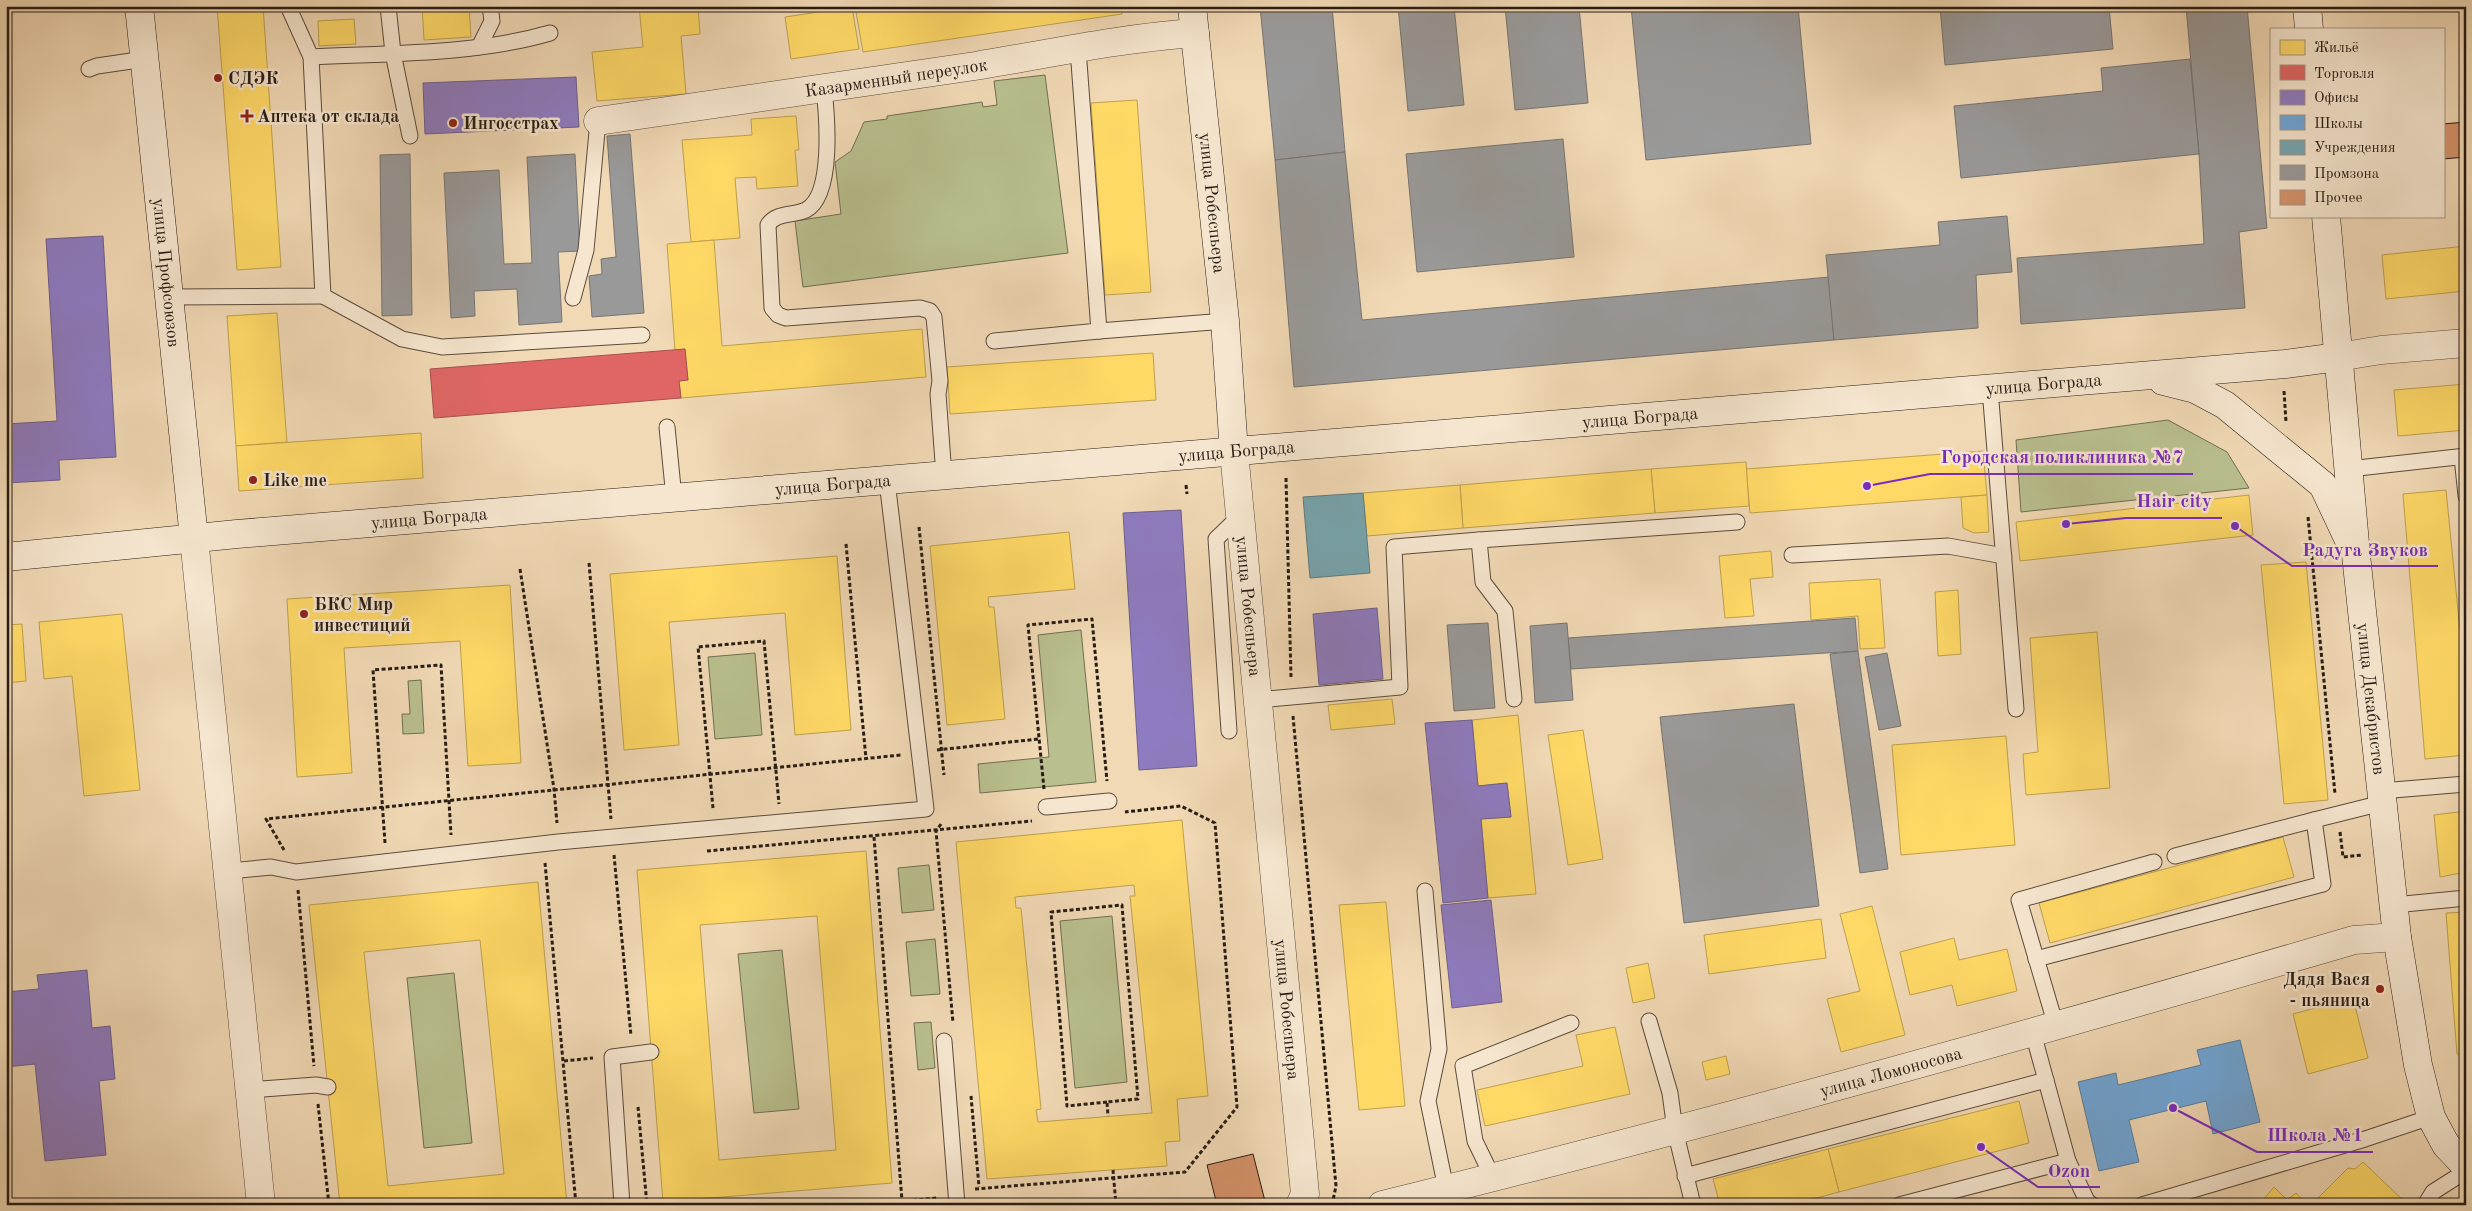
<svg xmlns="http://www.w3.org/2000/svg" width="2472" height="1211" viewBox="0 0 2472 1211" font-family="'Old Standard TT',serif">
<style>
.green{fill:#b9bf8e;stroke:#706e51}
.homes{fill:#ffd966;stroke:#bea04d;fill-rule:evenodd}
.shops{fill:#e06666;stroke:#a8504d}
.offices{fill:#8e7cc3;stroke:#6f5f8e}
.schools{fill:#6fa8dc;stroke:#597ea0}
.public{fill:#76a5af;stroke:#5e7c80}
.industry{fill:#999;stroke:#777471}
.building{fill:#d4926a;stroke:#271c14}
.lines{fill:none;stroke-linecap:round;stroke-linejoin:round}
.lane-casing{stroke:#5a4b3c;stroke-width:17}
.street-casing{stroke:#5a4b3c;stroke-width:29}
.secondary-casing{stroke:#271c14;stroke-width:29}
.path{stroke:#271c14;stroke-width:3;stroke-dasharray:4 2.5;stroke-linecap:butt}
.lane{stroke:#f6e6cf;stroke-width:15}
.street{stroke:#f6e6cf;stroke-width:28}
.secondary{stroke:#f6e6cf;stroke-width:28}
.poi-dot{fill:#8f2418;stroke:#f6e6cf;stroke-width:2}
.labels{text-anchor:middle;stroke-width:5;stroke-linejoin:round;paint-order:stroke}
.poi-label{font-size:18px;font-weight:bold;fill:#271c14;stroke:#f6e6cf;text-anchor:start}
.street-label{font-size:18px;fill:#271c14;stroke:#f6e6cf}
.leader{fill:none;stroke:#7b2cbf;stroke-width:2}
.callout-dot{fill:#7b2cbf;stroke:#f6e6cf;stroke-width:2}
.callout-label{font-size:19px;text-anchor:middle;font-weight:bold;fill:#7b2cbf;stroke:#f6e6cf;stroke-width:5;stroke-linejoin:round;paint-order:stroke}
</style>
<rect width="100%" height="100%" fill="#f1d9b5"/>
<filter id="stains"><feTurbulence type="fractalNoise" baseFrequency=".004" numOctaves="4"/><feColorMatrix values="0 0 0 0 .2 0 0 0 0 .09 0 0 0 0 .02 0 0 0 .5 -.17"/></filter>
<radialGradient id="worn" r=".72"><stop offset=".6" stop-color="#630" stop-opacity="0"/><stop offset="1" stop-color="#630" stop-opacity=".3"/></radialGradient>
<g class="green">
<path d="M 1045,75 L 1068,253 L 803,287 L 795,221 L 841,214 L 835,162 L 851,151 L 864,122 L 887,119 L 887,116 L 982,102 L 983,107 L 997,105 L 994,81 Z"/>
<path d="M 2168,420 L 2227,452 L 2249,488 L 2021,512 L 2016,440 Z"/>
<path d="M 1081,630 L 1096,782 L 980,793 L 978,764 L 1049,757 L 1038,635 Z"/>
<path d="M 755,653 L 762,735 L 715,739 L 708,657 Z"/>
<path d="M 421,680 L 424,733 L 403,734 L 402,714 L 410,714 L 408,681 Z"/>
<path d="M 929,865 L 934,910 L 902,913 L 898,868 Z"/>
<path d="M 1112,916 L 1127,1082 L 1075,1088 L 1060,921 Z"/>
<path d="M 935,939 L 940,994 L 911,996 L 906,942 Z"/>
<path d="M 782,950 L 799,1109 L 754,1113 L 738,954 Z"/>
<path d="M 454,973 L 472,1143 L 424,1148 L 407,978 Z"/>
<path d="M 931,1022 L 935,1068 L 918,1070 L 914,1023 Z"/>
</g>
<g class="homes">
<path d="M 217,6 L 263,6 L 281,267 L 237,270 Z"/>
<path d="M 422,6 L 469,6 L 471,37 L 424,40 Z"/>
<path d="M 639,6 L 698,6 L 700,34 L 681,36 L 686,94 L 597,101 L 592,52 L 643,47 Z"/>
<path d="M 855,6 L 1121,6 L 1122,14 L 863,52 Z"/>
<path d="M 852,7 L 859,49 L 791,59 L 785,17 Z"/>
<path d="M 354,19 L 356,44 L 319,46 L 318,21 Z"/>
<path d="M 1137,100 L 1151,292 L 1105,295 L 1091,103 Z"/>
<path d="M 796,116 L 799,150 L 795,150 L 798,186 L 757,189 L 756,177 L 735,178 L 740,238 L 691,242 L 682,140 L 752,135 L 751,119 Z"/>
<path d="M 714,240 L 722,346 L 922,329 L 926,377 L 681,398 L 679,381 L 688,380 L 685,349 L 675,350 L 667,244 Z"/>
<path d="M 2466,246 L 2466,291 L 2386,299 L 2382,255 Z"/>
<path d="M 277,313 L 287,442 L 236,446 L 227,316 Z"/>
<path d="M 1153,353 L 1156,400 L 950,414 L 947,367 Z"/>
<path d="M 2466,384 L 2466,430 L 2398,436 L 2394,390 Z"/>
<path d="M 421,433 L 423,478 L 239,491 L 236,446 Z"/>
<path d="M 1983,451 L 1987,495 L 1750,513 L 1746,469 Z"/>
<path d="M 1746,462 L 1749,506 L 1655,513 L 1651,469 Z"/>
<path d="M 1651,469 L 1655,513 L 1463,528 L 1460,485 Z"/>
<path d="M 1460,485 L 1463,528 L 1367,536 L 1363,493 Z"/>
<path d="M 2446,490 L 2466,691 L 2466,755 L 2425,759 L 2403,494 Z"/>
<path d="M 1987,495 L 1989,532 L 1974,533 L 1963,528 L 1961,497 Z"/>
<path d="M 2249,495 L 2253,535 L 2020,561 L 2016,522 Z"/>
<path d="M 1069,532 L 1075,589 L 988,597 L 989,607 L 994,607 L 1005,719 L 947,725 L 930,546 Z"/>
<path d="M 1771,551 L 1773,577 L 1750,579 L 1754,616 L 1725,618 L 1719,556 Z"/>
<path d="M 837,556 L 851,730 L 795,735 L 785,613 L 669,622 L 679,745 L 624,750 L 610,574 Z"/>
<path d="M 2306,562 L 2328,800 L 2284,804 L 2261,565 Z"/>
<path d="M 1880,579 L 1885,648 L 1860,649 L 1858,616 L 1811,620 L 1809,583 Z"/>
<path d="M 510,585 L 521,763 L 468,766 L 460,641 L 344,648 L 352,773 L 297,777 L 287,599 Z"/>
<path d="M 1958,590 L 1961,654 L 1938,656 L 1935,592 Z"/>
<path d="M 122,614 L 140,790 L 84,796 L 72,676 L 44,679 L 39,622 Z"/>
<path d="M 22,624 L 26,681 L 6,683 L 6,625 Z"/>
<path d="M 2097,632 L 2110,788 L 2026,795 L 2023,754 L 2038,752 L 2030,638 Z"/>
<path d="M 1392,699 L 1395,724 L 1331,730 L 1328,705 Z"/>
<path d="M 1518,715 L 1536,894 L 1488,898 L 1481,819 L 1511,817 L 1507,783 L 1478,786 L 1472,720 Z"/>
<path d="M 1583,730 L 1603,859 L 1568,865 L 1548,735 Z"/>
<path d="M 2006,736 L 2015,845 L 1901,855 L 1892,745 Z"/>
<path d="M 2466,811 L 2466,872 L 2440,877 L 2434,815 Z"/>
<path d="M 1182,820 L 1208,1096 L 1177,1099 L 1180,1141 L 1165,1142 L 1167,1166 L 987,1179 L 956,842 ZM 1134,885 L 1135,896 L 1130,896 L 1152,1113 L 1038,1122 L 1036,1110 L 1041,1109 L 1021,908 L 1016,908 L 1015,897 Z"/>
<path d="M 2283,837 L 2294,877 L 2050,943 L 2039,903 Z"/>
<path d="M 866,851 L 892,1183 L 663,1202 L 637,870 ZM 817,916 L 836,1150 L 719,1160 L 700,925 Z"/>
<path d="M 538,882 L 567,1205 L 340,1205 L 309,905 ZM 480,940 L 504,1174 L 388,1186 L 364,952 Z"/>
<path d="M 1386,902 L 1405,1106 L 1359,1110 L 1339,905 Z"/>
<path d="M 1872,906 L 1905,1035 L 1841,1052 L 1827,999 L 1860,991 L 1840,914 Z"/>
<path d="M 2466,912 L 2466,1054 L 2457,1054 L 2446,913 Z"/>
<path d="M 1821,919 L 1826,958 L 1709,974 L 1704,935 Z"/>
<path d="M 1954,938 L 1959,960 L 2007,949 L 2017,991 L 1957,1006 L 1952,985 L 1910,995 L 1900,952 Z"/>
<path d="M 1648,963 L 1655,998 L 1633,1003 L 1626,968 Z"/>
<path d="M 2353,998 L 2368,1058 L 2308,1074 L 2293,1014 Z"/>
<path d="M 1615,1027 L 1630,1094 L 1485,1126 L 1477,1090 L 1583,1066 L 1576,1035 Z"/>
<path d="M 1726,1056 L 1730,1074 L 1706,1080 L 1702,1062 Z"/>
<path d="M 2019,1101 L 2029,1143 L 1839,1192 L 1828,1149 Z"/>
<path d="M 1828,1149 L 1839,1192 L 1790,1205 L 1720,1205 L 1713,1179 Z"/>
<path d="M 2363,1162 L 2408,1205 L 2311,1205 L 2348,1168 L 2355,1169 Z"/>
<path d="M 2274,1187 L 2287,1200 L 2296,1193 L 2307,1205 L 2259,1205 Z"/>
</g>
<path class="shops" d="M 685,349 L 688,380 L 679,381 L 681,398 L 434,418 L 430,369 Z"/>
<g class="offices">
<path d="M 576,77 L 579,127 L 425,134 L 423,83 Z"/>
<path d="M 103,236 L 116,457 L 59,460 L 60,480 L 6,483 L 6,424 L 57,421 L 46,239 Z"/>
<path d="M 1181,510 L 1197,766 L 1139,770 L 1123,513 Z"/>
<path d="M 1377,608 L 1383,679 L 1319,685 L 1313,614 Z"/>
<path d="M 1472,720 L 1478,786 L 1507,783 L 1511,817 L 1481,819 L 1488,898 L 1443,903 L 1425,723 Z"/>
<path d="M 1491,900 L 1502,1002 L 1452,1008 L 1441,905 Z"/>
<path d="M 87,970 L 92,1028 L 110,1026 L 115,1079 L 99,1081 L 106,1155 L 45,1161 L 35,1064 L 6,1067 L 6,992 L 39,989 L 37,975 Z"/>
</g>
<path class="schools" d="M 2240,1040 L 2260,1122 L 2213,1134 L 2206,1101 L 2129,1120 L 2139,1162 L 2099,1171 L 2078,1082 L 2116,1073 L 2118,1085 L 2201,1065 L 2197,1050 Z"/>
<path class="public" d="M 1363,493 L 1370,573 L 1310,578 L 1303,497 Z"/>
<g class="industry">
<path d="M 1260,6 L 1332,6 L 1345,152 L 1275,160 Z"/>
<path d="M 1398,6 L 1454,6 L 1464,105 L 1408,111 Z"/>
<path d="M 1505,6 L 1579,6 L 1588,103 L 1515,110 Z"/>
<path d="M 1631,6 L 1798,6 L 1811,144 L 1646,160 Z"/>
<path d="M 1940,6 L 2109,6 L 2113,49 L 1945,65 Z"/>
<path d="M 2186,6 L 2247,6 L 2267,228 L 2239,232 L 2245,308 L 2021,324 L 2017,258 L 2204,244 L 2199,154 Z"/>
<path d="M 2190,59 L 2199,154 L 1961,178 L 1954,106 L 2103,91 L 2101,68 Z"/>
<path d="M 630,134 L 644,313 L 592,317 L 589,276 L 602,274 L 601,259 L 616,257 L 607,136 Z"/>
<path d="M 1563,139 L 1574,257 L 1417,272 L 1406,154 Z"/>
<path d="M 1345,152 L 1362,320 L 1829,277 L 1834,340 L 1294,387 L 1275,160 Z"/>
<path d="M 410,154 L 412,315 L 382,316 L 380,155 Z"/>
<path d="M 575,154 L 580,251 L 558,252 L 562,322 L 519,325 L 517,289 L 474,291 L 475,316 L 451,318 L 444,173 L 499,170 L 504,264 L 532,263 L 527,157 Z"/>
<path d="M 2007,216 L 2012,272 L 1976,275 L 1978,328 L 1834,340 L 1826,255 L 1940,245 L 1938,222 Z"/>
<path d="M 1855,618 L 1858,651 L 1571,669 L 1568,638 Z"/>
<path d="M 1488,623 L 1495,708 L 1454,711 L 1447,625 Z"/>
<path d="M 1567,623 L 1573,700 L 1535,703 L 1530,626 Z"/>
<path d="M 1858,651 L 1888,869 L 1860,873 L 1830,654 Z"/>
<path d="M 1887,653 L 1901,726 L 1879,730 L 1865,657 Z"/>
<path d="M 1794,704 L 1819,906 L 1684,923 L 1660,717 Z"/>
</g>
<g class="building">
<path d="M 2466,122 L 2466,157 L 2443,159 L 2443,124 Z"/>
<path d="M 1253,1154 L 1266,1205 L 1217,1205 L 1207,1165 Z"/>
</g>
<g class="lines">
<g class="lane-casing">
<g id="lane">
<path d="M 388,6 L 393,53 L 410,136"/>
<path d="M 479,47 L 492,21 L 490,6"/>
<path d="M 311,57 C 390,53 474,55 550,33"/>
<path d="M 89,69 L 97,66 L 145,59"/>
<path d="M 824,89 C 827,116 834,195 806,210 C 793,216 776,212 768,225 L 772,308 L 778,315 L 786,318 L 920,308 L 930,311 L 934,317 L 940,381 L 938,394 L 944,476"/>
<path d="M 323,296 L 402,339 L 442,347 L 642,335"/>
<path d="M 169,297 L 323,296 L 311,57 L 288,6"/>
<path d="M 573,298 L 586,250 L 598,121"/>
<path d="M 1099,331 L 1225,321"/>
<path d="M 994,341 L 1099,331 L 1078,49"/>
<path d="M 1990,389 L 2016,709"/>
<path d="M 667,427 L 674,498"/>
<path d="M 2462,457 L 2466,496"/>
<path d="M 2349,469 L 2466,456"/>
<path d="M 1792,555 L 1948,546 L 2004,556"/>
<path d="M 1514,699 L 1505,611 L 1483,582 L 1479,540 L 1737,522"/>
<path d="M 1258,700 L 1400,687 L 1394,547 L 1479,540"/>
<path d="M 1229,731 L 1216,539 L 1240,516"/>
<path d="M 2381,791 L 2466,784"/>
<path d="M 1046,807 L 1109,801"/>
<path d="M 2175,856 L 2314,820"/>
<path d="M 229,871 L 271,867 L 296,872 L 558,842 L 926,809 L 887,481"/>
<path d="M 1425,891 L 1439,1049 L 1428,1101 L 1446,1189"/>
<path d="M 2394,905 L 2466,898"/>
<path d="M 2036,959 L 2323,884 L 2314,820 L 2382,803"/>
<path d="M 1649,1021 L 1670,1093 L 1675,1130 L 1693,1205"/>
<path d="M 2056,1026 L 2019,900 L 2154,862"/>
<path d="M 2033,1033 L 2068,1161 L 2087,1201 L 2092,1205"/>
<path d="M 944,1041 L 957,1205"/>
<path d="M 249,1090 L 316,1085 L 328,1087"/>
<path d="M 1492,1176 L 1475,1141 L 1463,1066 L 1571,1023"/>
<path d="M 1685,1176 L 2046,1080"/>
<path d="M 622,1205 L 612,1057 L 651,1052"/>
<path d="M 1899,1205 L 2068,1161"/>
<path d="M 2142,1205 L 2365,1139 L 2431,1117"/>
<path d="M 2425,1205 L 2433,1192 L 2466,1171"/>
</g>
</g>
<g class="street-casing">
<g id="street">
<path id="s1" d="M 598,121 C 723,103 849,85 975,66 C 1048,54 1121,38 1195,33"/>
<path d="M 2338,357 L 2381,350 L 2466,343"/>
<path id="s2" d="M 1234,452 L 1305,1194 L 1300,1205"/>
<path d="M 194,538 L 261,1205"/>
<path id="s3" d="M 1382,1205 C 1708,1125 2032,1034 2354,940 L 2397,937"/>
</g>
</g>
<g class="secondary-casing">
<g id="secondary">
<path id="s4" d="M 139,6 L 194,538"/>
<path id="s5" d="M 1192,6 L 1225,321 L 1234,452"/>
<path d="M 2307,6 L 2309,29"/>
<path id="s6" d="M 2326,216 L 2356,555 L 2397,937 L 2418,1065 L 2431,1117 L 2446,1145 L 2466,1166"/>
<path d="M 2163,381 L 2195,389 L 2225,405 L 2323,485 L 2348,538"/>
<path id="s7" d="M 6,557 L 237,534 L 2285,364 L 2338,357"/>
</g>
</g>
<g class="path">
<path d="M 2284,391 L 2286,422"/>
<path d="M 1286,478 L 1291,677"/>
<path d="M 1186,485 L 1187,494"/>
<path d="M 2308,517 L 2335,794"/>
<path d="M 919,527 L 944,775"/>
<path d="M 846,544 L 866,759"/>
<path d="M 589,563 L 611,819"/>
<path d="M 520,569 L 554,789 L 557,823"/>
<path d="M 1293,716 L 1336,1186 L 1332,1205"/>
<path d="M 937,750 L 1038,739"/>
<path d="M 1044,789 L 1028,625 L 1092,619 L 1107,781"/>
<path d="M 713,808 L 698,647 L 764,641 L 779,804"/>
<path d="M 941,824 L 936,831 L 953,1023"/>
<path d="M 2340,832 L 2343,857 L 2362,855"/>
<path d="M 874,837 L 902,1201"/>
<path d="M 385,843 L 373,670 L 441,665 L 451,835"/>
<path d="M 284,850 L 266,819 L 901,755"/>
<path d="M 707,851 L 1032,821"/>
<path d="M 614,855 L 631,1036"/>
<path d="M 545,863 L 576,1205"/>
<path d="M 298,890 L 314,1066"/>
<path d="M 564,1061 L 593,1058"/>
<path d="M 971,1096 L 979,1187"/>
<path d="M 1107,1102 L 1067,1106 L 1051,912 L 1122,905 L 1138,1099 L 1107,1102 L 1108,1116"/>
<path d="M 318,1104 L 329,1205"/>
<path d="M 638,1107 L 647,1205"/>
<path d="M 1113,1170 L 1116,1205"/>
<path d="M 975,1189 L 1185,1172 L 1237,1107 L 1215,823 L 1181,806 L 1125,812"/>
<path d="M 861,1205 L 937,1198"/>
</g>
<use href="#lane" class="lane"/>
<use href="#street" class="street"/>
<use href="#secondary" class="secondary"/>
</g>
<g class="poi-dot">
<circle cx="218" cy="78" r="5"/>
<path d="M244.5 108.5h5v5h5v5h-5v5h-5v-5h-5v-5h5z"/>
<circle cx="453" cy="123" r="5"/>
<circle cx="253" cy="480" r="5"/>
<circle cx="304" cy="614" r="5"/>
<circle cx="2380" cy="989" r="5"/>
</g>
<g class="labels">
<g class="poi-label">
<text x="228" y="84">СДЭК</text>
<text x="257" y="122">Аптека от склада</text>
<text x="463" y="129">Ингосстрах</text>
<text x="263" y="486">Like me</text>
<text x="314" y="610">БКС Мир<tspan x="314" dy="21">инвестиций</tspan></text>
<text x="2370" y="985" text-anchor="end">Дядя Вася<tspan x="2370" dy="21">- пьяница</tspan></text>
</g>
<g class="street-label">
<text dy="6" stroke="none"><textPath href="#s1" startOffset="301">Казарменный переулок</textPath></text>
<text dy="6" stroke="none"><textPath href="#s5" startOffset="198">улица Робеспьера</textPath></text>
<text dy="6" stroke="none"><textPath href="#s4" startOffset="268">улица Профсоюзов</textPath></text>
<text dy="6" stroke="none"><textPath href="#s7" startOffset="2045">улица Бограда</textPath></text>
<text dy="6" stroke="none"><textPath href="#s7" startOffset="1640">улица Бограда</textPath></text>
<text dy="6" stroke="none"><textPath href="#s7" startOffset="1235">улица Бограда</textPath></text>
<text dy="6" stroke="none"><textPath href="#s7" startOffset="830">улица Бограда</textPath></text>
<text dy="6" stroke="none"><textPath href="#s7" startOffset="425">улица Бограда</textPath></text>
<text dy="6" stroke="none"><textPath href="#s2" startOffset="155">улица Робеспьера</textPath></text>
<text dy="6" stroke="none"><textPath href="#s6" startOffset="485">улица Декабристов</textPath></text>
<text dy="6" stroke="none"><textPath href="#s2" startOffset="560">улица Робеспьера</textPath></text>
<text dy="6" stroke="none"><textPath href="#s3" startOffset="526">улица Ломоносова</textPath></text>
</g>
</g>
<path class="leader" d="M1867 486L1930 474H2193M2066 524L2126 518H2222M2235 526L2292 566H2438M2173 1108L2257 1152H2373M1981 1147L2038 1187H2100"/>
<g class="callout-dot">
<circle cx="1867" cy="486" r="5"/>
<circle cx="2066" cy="524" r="5"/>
<circle cx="2235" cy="526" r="5"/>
<circle cx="2173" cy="1108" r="5"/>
<circle cx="1981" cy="1147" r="5"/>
</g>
<g class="callout-label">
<text x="2062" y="463">Городская поликлиника №7</text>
<text x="2174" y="507">Hair city</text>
<text x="2365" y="556">Радуга Звуков</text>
<text x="2315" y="1141">Школа №1</text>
<text x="2069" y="1177">Ozon</text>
</g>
<rect width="2472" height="1211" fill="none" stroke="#f1d9b5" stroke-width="25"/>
<rect x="8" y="8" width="2457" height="1196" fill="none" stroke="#271c14" stroke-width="2.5"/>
<rect x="12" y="12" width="2447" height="1186" fill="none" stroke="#271c14"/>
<rect x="2270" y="28" width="175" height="190" fill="#f6e6cf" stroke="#a39584"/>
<rect x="2280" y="40" width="25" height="15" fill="#ffd966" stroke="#a39584"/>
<text x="2314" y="52" font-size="15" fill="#271c14">Жильё</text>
<rect x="2280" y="65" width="25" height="15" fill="#e06666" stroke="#a39584"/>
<text x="2314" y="78" font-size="15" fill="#271c14">Торговля</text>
<rect x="2280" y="90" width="25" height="15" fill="#8e7cc3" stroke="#a39584"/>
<text x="2314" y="102" font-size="15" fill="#271c14">Офисы</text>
<rect x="2280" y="115" width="25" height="15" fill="#6fa8dc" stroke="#a39584"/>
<text x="2314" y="128" font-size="15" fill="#271c14">Школы</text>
<rect x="2280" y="140" width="25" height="15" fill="#76a5af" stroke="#a39584"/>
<text x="2314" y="152" font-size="15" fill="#271c14">Учреждения</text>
<rect x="2280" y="165" width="25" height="15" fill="#999999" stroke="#a39584"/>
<text x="2314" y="178" font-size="15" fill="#271c14">Промзона</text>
<rect x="2280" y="190" width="25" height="15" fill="#d4926a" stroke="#a39584"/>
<text x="2314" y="202" font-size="15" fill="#271c14">Прочее</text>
<rect width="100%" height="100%" filter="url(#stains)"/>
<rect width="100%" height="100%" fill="url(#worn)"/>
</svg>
